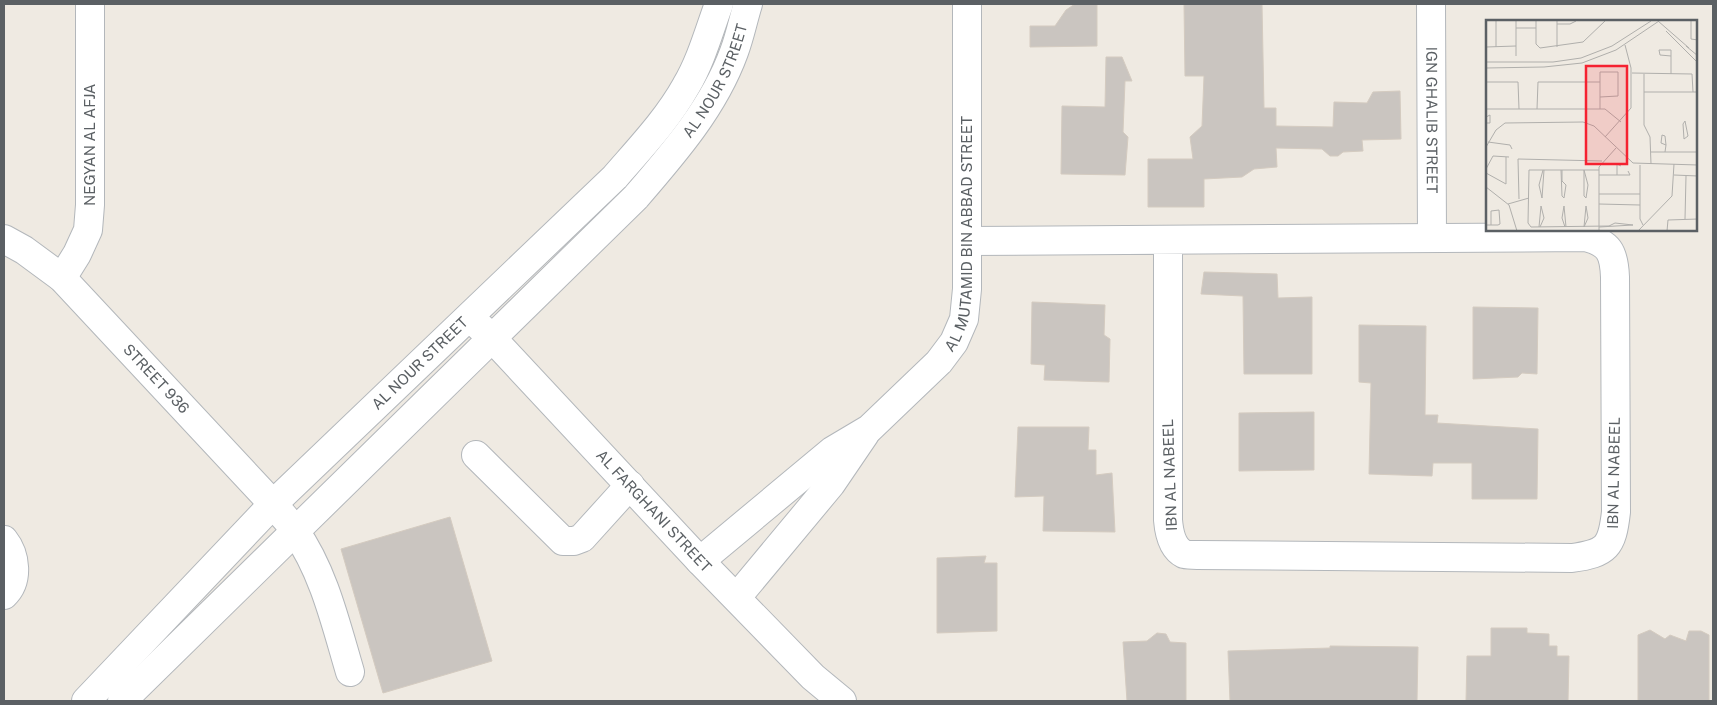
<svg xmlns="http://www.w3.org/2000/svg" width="1717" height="705" viewBox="0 0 1717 705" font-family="'Public Sans',sans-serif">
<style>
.building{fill:#cac5c0;stroke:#d4cbc0}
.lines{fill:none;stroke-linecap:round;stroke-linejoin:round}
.minor-casing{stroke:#b3b7bb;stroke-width:30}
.minor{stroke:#fff;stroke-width:28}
.labels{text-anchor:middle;stroke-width:5;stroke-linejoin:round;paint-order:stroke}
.street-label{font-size:15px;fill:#5b6064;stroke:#fff}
.inset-road{fill:none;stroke:#b0afac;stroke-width:1}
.view{fill:#f52231;fill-opacity:0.15;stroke:#f52231;stroke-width:2.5}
.inset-edge{fill:none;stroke:#5b6064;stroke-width:2.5}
</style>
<rect width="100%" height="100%" fill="#efeae2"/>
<g class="building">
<path d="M 1075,4 L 1097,4 L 1097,46 L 1030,47 L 1030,26 L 1055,26 L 1066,10 Z"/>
<path d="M 1184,4 L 1262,4 L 1264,108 L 1276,108 L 1276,126 L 1333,127 L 1334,102 L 1367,103 L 1373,92 L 1400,91 L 1401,139 L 1362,140 L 1363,151 L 1343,152 L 1338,156 L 1330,156 L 1322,149 L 1276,148 L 1277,167 L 1254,169 L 1242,177 L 1204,179 L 1204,207 L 1148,207 L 1148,159 L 1193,159 L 1190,137 L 1202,126 L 1204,76 L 1185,76 Z"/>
<path d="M 1106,57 L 1122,57 L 1132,81 L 1125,81 L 1123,132 L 1128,137 L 1125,175 L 1061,174 L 1062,106 L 1105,107 Z"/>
<path d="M 1204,272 L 1277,274 L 1278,298 L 1312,297 L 1312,374 L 1244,374 L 1243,296 L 1201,294 Z"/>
<path d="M 1032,302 L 1105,305 L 1104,335 L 1110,339 L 1109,382 L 1044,380 L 1045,365 L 1031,364 Z"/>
<path d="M 1473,307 L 1538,308 L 1537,374 L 1522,373 L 1518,377 L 1473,379 Z"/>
<path d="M 1359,325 L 1426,326 L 1425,415 L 1438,415 L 1437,423 L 1538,429 L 1537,499 L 1472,499 L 1472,463 L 1433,463 L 1432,476 L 1369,474 L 1371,383 L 1359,382 Z"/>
<path d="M 1314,412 L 1314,470 L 1239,471 L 1239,413 Z"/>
<path d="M 1018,427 L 1089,427 L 1088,450 L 1096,450 L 1096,475 L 1112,473 L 1115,532 L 1043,531 L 1044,496 L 1015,497 Z"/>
<path d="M 450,517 L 492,661 L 383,693 L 341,549 Z"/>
<path d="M 986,556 L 984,563 L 997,563 L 997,631 L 937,633 L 937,558 Z"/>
<path d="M 1491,628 L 1527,628 L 1527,633 L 1549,634 L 1549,646 L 1557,646 L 1557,656 L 1569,656 L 1568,701 L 1466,701 L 1467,656 L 1491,656 Z"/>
<path d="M 1650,630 L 1665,639 L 1670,635 L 1686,641 L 1689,631 L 1701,631 L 1709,635 L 1709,701 L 1638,701 L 1638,635 Z"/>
<path d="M 1157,633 L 1166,634 L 1170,642 L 1186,643 L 1186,701 L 1127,701 L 1123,642 L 1147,641 Z"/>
<path d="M 1330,646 L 1418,647 L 1417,701 L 1230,701 L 1228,651 L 1330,648 Z"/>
</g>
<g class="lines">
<g class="minor-casing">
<g id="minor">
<path id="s1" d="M 1431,4 L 1432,237"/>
<path id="s2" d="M 4,239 L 24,250 L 62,278 L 273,504 C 280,513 289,521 295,531 C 324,572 336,625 350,672"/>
<path d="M 967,241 L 1585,237 C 1609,243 1614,252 1615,277 L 1616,512 C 1612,547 1607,553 1572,558 L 1197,555 C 1193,555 1188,555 1184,554 C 1172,548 1169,532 1168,520 L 1168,240"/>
<path id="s3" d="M 62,278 L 77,254 L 88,230 L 90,205 L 90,4"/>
<path id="s4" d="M 478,325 L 492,338 L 700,561 L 813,677 L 842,701"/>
<path d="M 476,455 L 563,541 L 574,541 L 582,538 L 630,485"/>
<path d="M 4,540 C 16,555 19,581 4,595"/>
<path id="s5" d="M 700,561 L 832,451 L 869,429 L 939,362 L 954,342 L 964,319 L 967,289 L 967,4"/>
<path d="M 737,597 L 831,484 L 865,434"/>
<path id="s6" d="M 86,701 L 273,504 L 615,177 C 640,148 667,120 686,86 C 701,61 709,31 719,4"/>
<path id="s7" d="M 122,701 L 636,197 C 674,153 714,107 734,52 C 740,36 743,20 748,4"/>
</g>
</g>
<use href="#minor" class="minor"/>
</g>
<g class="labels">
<g class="street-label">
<text dy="5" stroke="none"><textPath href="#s7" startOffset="862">AL NOUR STREET</textPath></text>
<text dy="5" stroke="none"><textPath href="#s1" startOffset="116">IGN GHALIB STREET</textPath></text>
<text dy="5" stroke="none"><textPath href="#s3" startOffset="140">NEGYAN AL AFJA</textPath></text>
<text dy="5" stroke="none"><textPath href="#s5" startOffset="446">AL MUTAMID BIN ABBAD STREET</textPath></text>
<text dy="5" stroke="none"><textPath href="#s6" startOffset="475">AL NOUR STREET</textPath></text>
<text dy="5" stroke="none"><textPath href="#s2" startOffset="208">STREET 936</textPath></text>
<text transform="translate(1614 473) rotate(-89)" y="5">IBN AL NABEEL</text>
<text transform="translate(1170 475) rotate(-92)" y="5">IBN AL NABEEL</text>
<text dy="5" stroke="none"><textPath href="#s4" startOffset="256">AL FARGHANI STREET</textPath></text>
</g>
</g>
<g transform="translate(1486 20)">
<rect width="211" height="211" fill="#efeae2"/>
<path class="inset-road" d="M 10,1 L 10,27M 30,1 L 30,36M 50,1 L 50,24 L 54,28 L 97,22 L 119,1M 172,1 L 203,28M 205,1 L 205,19 L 212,20M 71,4 L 84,4 L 90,1M 30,8 L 50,8M 180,11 L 212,43M 200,26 L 212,36M 0,27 L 30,26M 71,27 L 71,1M 185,36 L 174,35 L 173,30 L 185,30 L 185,54M 0,42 L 67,42 L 95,38 L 126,26 L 165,1M 0,48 L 58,47 L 96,43 L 130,30 L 173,1M 146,53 L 206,54 L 207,72M 158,54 L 158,105 L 164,117 L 165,144M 0,62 L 32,62 L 33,89M 158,72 L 212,72M 114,77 L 132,76 L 132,52 L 114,52 L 114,89M 0,89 L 119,89 L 135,102M 51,89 L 52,62 L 114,62M 0,97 L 4,95 L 4,103 L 0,103M 199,101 L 202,116 L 198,119 L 197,104 ZM 119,117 L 145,88 L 145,48 L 139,25M 2,122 L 24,125 L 26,129M 0,127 L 10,110 L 19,103 L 97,102 L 108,106 L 147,143 L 212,145M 165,132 L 212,132M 179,132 L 180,125 L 179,116 L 176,115 L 175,123 L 180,125M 154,145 L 154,199 L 157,205M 0,149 L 7,136 L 23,137M 57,150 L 53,165 L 56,178 L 58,150M 75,150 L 76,176 L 78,178 L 80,165 L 76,161 L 76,150M 98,150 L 98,176 L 100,178 L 102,165 L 98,150M 113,150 L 43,150 L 42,203 L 45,207 L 123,206 L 129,203 L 147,205 L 113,207M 0,153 L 20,164 L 20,137M 113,155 L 144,155 L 142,151M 131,155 L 131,144 L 135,146M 188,155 L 212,156M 0,167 L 23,185 L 31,211M 113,174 L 154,174M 33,179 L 32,139 L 116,141M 22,184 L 43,178M 113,184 L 154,185M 199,199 L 200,156M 0,205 L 12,205 L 14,204 L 13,190 L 5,191 L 5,205M 53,207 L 55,186 L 58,198 L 54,207M 79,207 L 76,198 L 78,186 L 80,207M 98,207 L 100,186 L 102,198 L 98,207M 113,211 L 113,147 L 130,128M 152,211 L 186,176 L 188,144M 181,211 L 182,200 L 212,199"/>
<path class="view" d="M 100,46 L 141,46 L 141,144 L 100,144 Z"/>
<rect width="211" height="211" class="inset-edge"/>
</g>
<rect width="1717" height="705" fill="none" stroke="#5b6064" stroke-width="10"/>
</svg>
